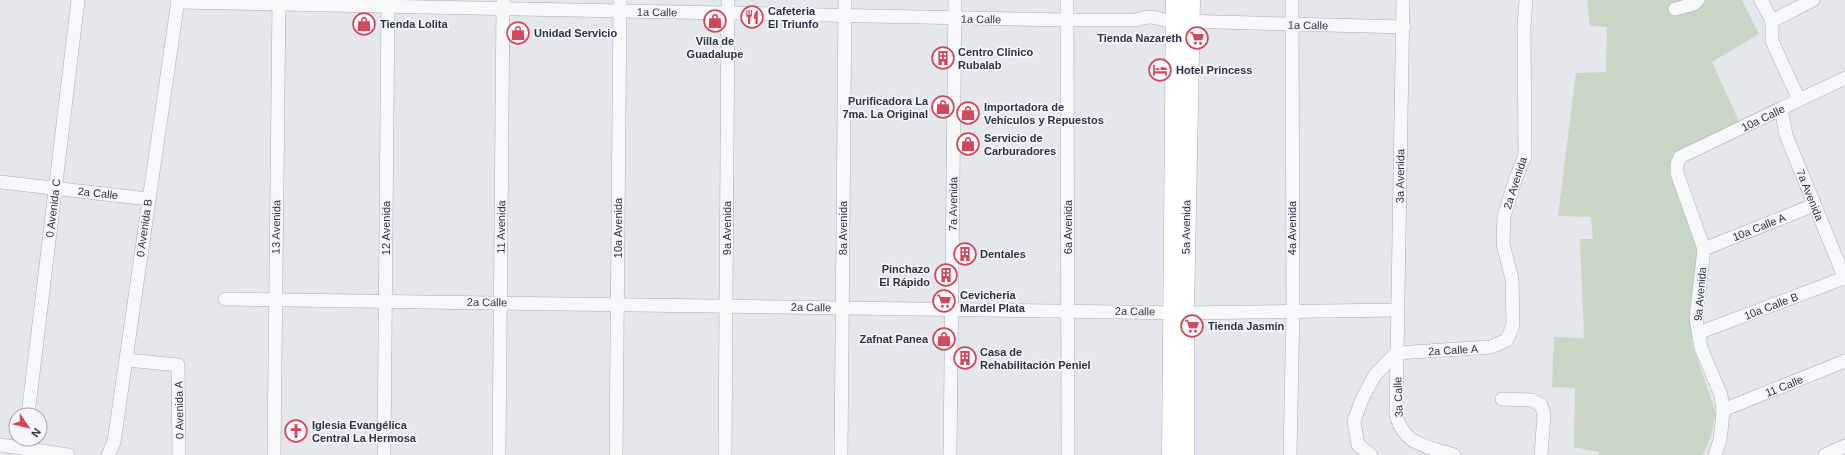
<svg xmlns="http://www.w3.org/2000/svg" width="1845" height="455" viewBox="0 0 1845 455" font-family="Helvetica,sans-serif">
<style>
.green{fill:#c9d6c5}
.lines{fill:none;stroke-linecap:round;stroke-linejoin:round}
.minor-casing{stroke:#a9aeb7;stroke-width:14}
.secondary-casing{stroke:#a9aeb7;stroke-width:19}
.minor{stroke:#f7f8fa;stroke-width:13}
.secondary{stroke:#fff;stroke-width:18}
.labels{text-anchor:middle;stroke-width:3.5;stroke-linejoin:round;paint-order:stroke}
.poi-label{font-size:11px;font-weight:bold;fill:#2b3445;stroke:#f4f6f9;text-anchor:start}
.street-label{font-size:11px;fill:#2b3445;stroke:#f4f6f9}
</style>
<rect width="100%" height="100%" fill="#e4e7ec"/>
<path class="green" d="M 1587,0 L 1742,0 L 1759,34 L 1712,62 L 1742,128 L 1673,163 L 1697,249 L 1692,344 L 1716,413 L 1711,436 L 1703,455 L 1599,455 L 1599,452 L 1574,447 L 1575,388 L 1552,387 L 1554,337 L 1584,338 L 1580,239 L 1593,239 L 1591,217 L 1558,216 L 1576,73 L 1606,72 L 1607,27 L 1590,26 Z"/>
<g class="lines">
<g class="minor-casing">
<g id="minor">
<path d="M 1067,0 L 1068,455"/>
<path d="M 1403,0 L 1396,415 C 1404,446 1427,446 1454,455"/>
<path d="M 1761,0 L 1772,21 L 1772,41 L 1799,100"/>
<path d="M 178,2 L 1067,20 L 1136,20 C 1147,16 1153,16 1164,20"/>
<path d="M 1675,9 L 1694,4 L 1698,0"/>
<path d="M 1182,21 L 1404,27"/>
<path d="M 1772,21 L 1813,0"/>
<path d="M 1781,109 L 1786,135 L 1845,279"/>
<path d="M 0,182 L 148,199"/>
<path d="M 1704,249 L 1814,205"/>
<path d="M 225,299 L 1185,313 L 1398,310"/>
<path d="M 1698,333 L 1844,278"/>
<path d="M 1396,353 L 1491,347 L 1507,340 L 1513,325 L 1512,279 L 1503,244 L 1504,216 L 1517,175 L 1525,156 L 1524,26 L 1526,0"/>
<path d="M 127,360 L 178,365 L 179,455"/>
<path d="M 1502,399 L 1532,400 L 1541,405 L 1544,414 L 1541,455"/>
<path d="M 1723,410 L 1845,361"/>
<path d="M 28,415 L 78,0"/>
<path d="M 0,445 L 68,455"/>
<path d="M 108,455 L 114,442 L 178,0"/>
<path d="M 274,455 L 279,0"/>
<path d="M 384,455 L 388,0"/>
<path d="M 499,455 L 503,1"/>
<path d="M 616,455 L 620,0"/>
<path d="M 725,455 L 728,0"/>
<path d="M 841,455 L 845,0"/>
<path d="M 950,455 L 955,0"/>
<path d="M 1290,455 L 1293,310 L 1292,0"/>
<path d="M 1371,455 L 1358,445 L 1354,421 L 1362,399 L 1375,375 L 1396,353"/>
<path d="M 1715,455 L 1720,440 L 1722,423 L 1723,410 L 1721,395 L 1701,348 L 1696,318 L 1704,249 L 1677,173 L 1677,164 L 1680,157 L 1845,78"/>
<path d="M 1825,455 L 1845,446"/>
</g>
</g>
<g class="secondary-casing">
<g id="secondary">
<path d="M 1171,455 L 1175,0"/>
<path d="M 1185,455 L 1185,313 L 1191,0"/>
</g>
</g>
<use href="#minor" class="minor"/>
<use href="#secondary" class="secondary"/>
</g>
<defs>
<g id="restaurant-ring" transform="scale(1.15)"><circle r="9.5" fill="#f4f6f9" stroke="#d1495b" stroke-width="1.5"/><path d="M-5-6h1v4h1v-4h1v4h1v-4h1v5L-1.5 .5V6h-2V.5L-5-1ZM5-6V6H3V1.5H1.5Q1.5-4 5-6Z" fill="#d1495b"/></g>
<g id="shop-ring" transform="scale(1.15)"><circle r="9.5" fill="#f4f6f9" stroke="#d1495b" stroke-width="1.5"/><path d="M-5-2.5h2.3a2.7 3.5 0 0 1 5.4 0H5L5.5 6h-11ZM-1.5-2.5h3a1.5 2.3 0 0 0-3 0Z" fill="#d1495b"/></g>
<g id="supermarket-ring" transform="scale(1.15)"><circle r="9.5" fill="#f4f6f9" stroke="#d1495b" stroke-width="1.5"/><path d="M-6-5.5h2.5l.6 2H6L4.5 2H-2.5L-4.4-4H-6ZM-1.5 3.2a1.3 1.3 0 1 0 .1 0ZM3 3.2a1.3 1.3 0 1 0 .1 0Z" fill="#d1495b"/></g>
<g id="building-ring" transform="scale(1.15)"><circle r="9.5" fill="#f4f6f9" stroke="#d1495b" stroke-width="1.5"/><path d="M-4-6H4V6H1V3H-1V6H-4ZM-2.5-4.3h1.7v1.8h-1.7ZM.8-4.3h1.7v1.8H.8ZM-2.5-1h1.7V.8h-1.7ZM.8-1h1.7V.8H.8Z" fill="#d1495b"/></g>
<g id="hotel-ring" transform="scale(1.15)"><circle r="9.5" fill="#f4f6f9" stroke="#d1495b" stroke-width="1.5"/><path d="M-6-4.5h1.5V1H6V5H4.5V3h-9V5H-6ZM-4 0a1.8 1.8 0 1 1 3.6 0ZM.5 0V-2.5h3Q6-2.5 6 0Z" fill="#d1495b"/></g>
<g id="church-ring" transform="scale(1.15)"><circle r="9.5" fill="#f4f6f9" stroke="#d1495b" stroke-width="1.5"/><path d="M-1.2-6h2.4v3.5h3.3v2.4h-3.3V6h-2.4V-.1h-3.3v-2.4h3.3Z" fill="#d1495b"/></g>
</defs>
<g fill-rule="evenodd">
<use href="#restaurant-ring" x="752" y="17"/>
<use href="#shop-ring" x="715" y="21"/>
<use href="#shop-ring" x="364" y="24"/>
<use href="#shop-ring" x="518" y="33"/>
<use href="#supermarket-ring" x="1197" y="38"/>
<use href="#building-ring" x="943" y="58"/>
<use href="#hotel-ring" x="1160" y="70"/>
<use href="#shop-ring" x="943" y="107"/>
<use href="#shop-ring" x="968" y="113"/>
<use href="#shop-ring" x="968" y="144"/>
<use href="#building-ring" x="965" y="254"/>
<use href="#building-ring" x="946" y="275"/>
<use href="#supermarket-ring" x="944" y="301"/>
<use href="#supermarket-ring" x="1192" y="326"/>
<use href="#shop-ring" x="944" y="339"/>
<use href="#building-ring" x="965" y="358"/>
<use href="#church-ring" x="296" y="431"/>
</g>
<g class="labels">
<g class="poi-label">
<text x="768" y="15">Cafeteria<tspan x="768" dy="13">El Triunfo</tspan></text>
<text x="380" y="28">Tienda Lolita</text>
<text x="534" y="37">Unidad Servicio</text>
<text x="1182" y="42" text-anchor="end">Tienda Nazareth</text>
<text x="715" y="45" text-anchor="middle">Villa de<tspan x="715" dy="13">Guadalupe</tspan></text>
<text x="958" y="56">Centro Clinico<tspan x="958" dy="13">Rubalab</tspan></text>
<text x="1176" y="74">Hotel Princess</text>
<text x="928" y="105" text-anchor="end">Purificadora La<tspan x="928" dy="13">7ma. La Original</tspan></text>
<text x="984" y="111">Importadora de<tspan x="984" dy="13">Vehículos y Repuestos</tspan></text>
<text x="984" y="142">Servicio de<tspan x="984" dy="13">Carburadores</tspan></text>
<text x="980" y="258">Dentales</text>
<text x="930" y="273" text-anchor="end">Pinchazo<tspan x="930" dy="13">El Rápido</tspan></text>
<text x="960" y="299">Cevicheria<tspan x="960" dy="13">Mardel Plata</tspan></text>
<text x="1208" y="330">Tienda Jasmín</text>
<text x="928" y="343" text-anchor="end">Zafnat Panea</text>
<text x="980" y="356">Casa de<tspan x="980" dy="13">Rehabilitación Peniel</tspan></text>
<text x="312" y="429">Iglesia Evangélica<tspan x="312" dy="13">Central La Hermosa</tspan></text>
</g>
<g class="street-label">
<text transform="translate(657 12) rotate(1)" y="4">1a Calle</text>
<text transform="translate(981 19) rotate(1)" y="4">1a Calle</text>
<text transform="translate(1308 25) rotate(1)" y="4">1a Calle</text>
<text transform="translate(1763 118) rotate(-26)" y="4">10a Calle</text>
<text transform="translate(1400 176) rotate(-89)" y="4">3a Avenida</text>
<text transform="translate(1515 183) rotate(-72)" y="4">2a Avenida</text>
<text transform="translate(98 193) rotate(6)" y="4">2a Calle</text>
<text transform="translate(1810 195) rotate(68)" y="4">7a Avenida</text>
<text transform="translate(953 204) rotate(-89)" y="4">7a Avenida</text>
<text transform="translate(53 208) rotate(-83)" y="4">0 Avenida C</text>
<text transform="translate(276 227) rotate(-89)" y="4">13 Avenida</text>
<text transform="translate(501 227) rotate(-89)" y="4">11 Avenida</text>
<text transform="translate(1068 227) rotate(-90)" y="4">6a Avenida</text>
<text transform="translate(1186 227) rotate(-89)" y="4">5a Avenida</text>
<text transform="translate(1759 227) rotate(-22)" y="4">10a Calle A</text>
<text transform="translate(144 228) rotate(-82)" y="4">0 Avenida B</text>
<text transform="translate(386 228) rotate(-90)" y="4">12 Avenida</text>
<text transform="translate(618 228) rotate(-90)" y="4">10a Avenida</text>
<text transform="translate(727 228) rotate(-90)" y="4">9a Avenida</text>
<text transform="translate(843 228) rotate(-90)" y="4">8a Avenida</text>
<text transform="translate(1292 228) rotate(-90)" y="4">4a Avenida</text>
<text transform="translate(1700 294) rotate(-85)" y="4">9a Avenida</text>
<text transform="translate(487 302) rotate(1)" y="4">2a Calle</text>
<text transform="translate(1771 306) rotate(-21)" y="4">10a Calle B</text>
<text transform="translate(811 307) rotate(1)" y="4">2a Calle</text>
<text transform="translate(1135 311) rotate(1)" y="4">2a Calle</text>
<text transform="translate(1453 350) rotate(-3)" y="4">2a Calle A</text>
<text transform="translate(1784 386) rotate(-22)" y="4">11 Calle</text>
<text transform="translate(1398 397) rotate(-92)" y="4">3a Calle</text>
<text transform="translate(179 410) rotate(-91)" y="4">0 Avenida A</text>
</g>
</g>
<g transform="translate(28 427) rotate(125)"><circle r="19" fill="#f4f6f9" stroke="#a4a8b1"/>
<path d="M0-3L7 15L0 10L-7 15Z" fill="#d1495b"/>
<text y="-6" font-size="11" font-weight="bold" text-anchor="middle" fill="#2b3445">N</text>
</g>
</svg>
